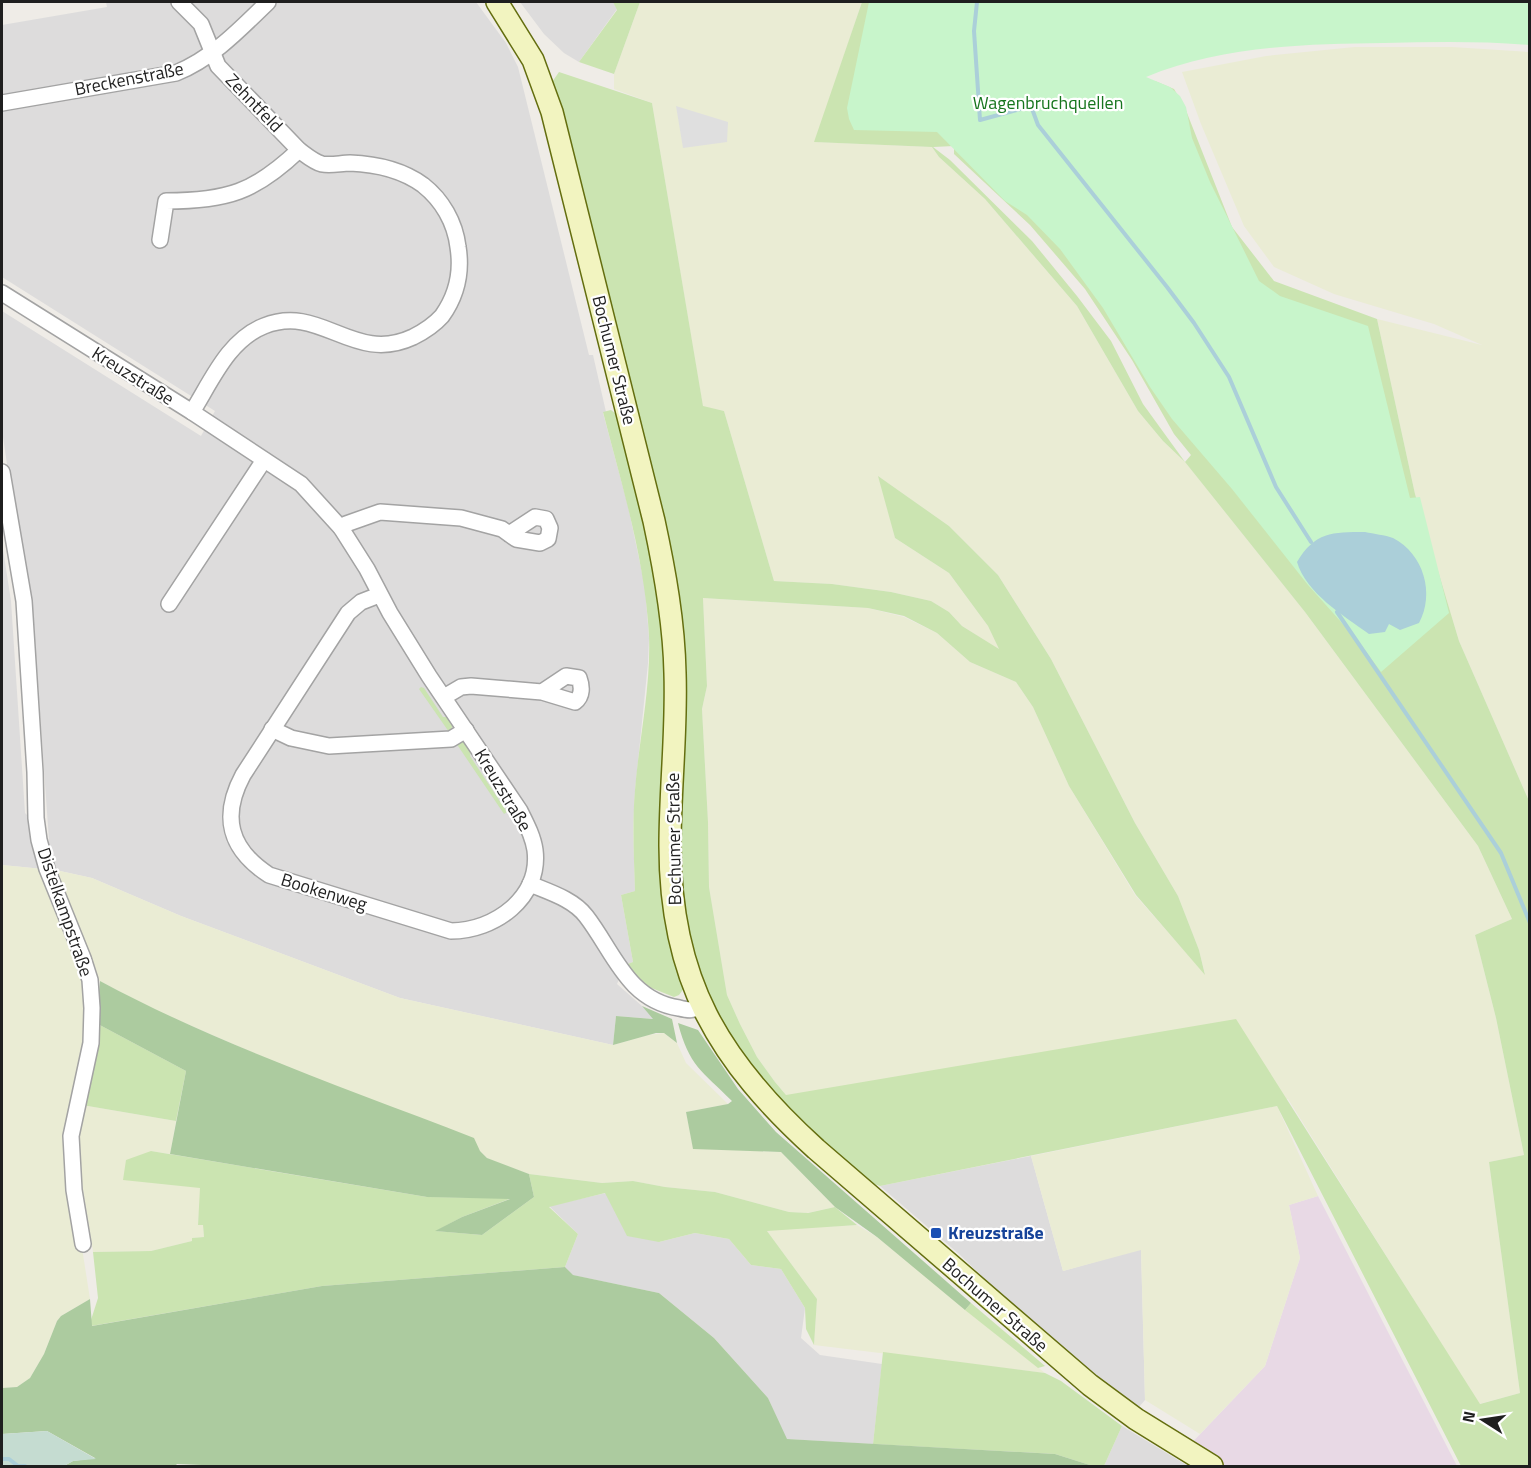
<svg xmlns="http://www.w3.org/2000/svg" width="1531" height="1468" viewBox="0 0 1531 1468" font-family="'Titillium Web',sans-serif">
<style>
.residential{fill:#dddcdc}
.industrial{fill:#e8d9e5}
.farmland{fill:#eaecd4}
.grass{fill:#cbe4b1;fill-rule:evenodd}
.forest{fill:#accb9f}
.wetland{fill:#c5dcd1}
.park{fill:#c8f5cb}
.parking{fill:#dfdfdf}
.water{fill:#abcfd9}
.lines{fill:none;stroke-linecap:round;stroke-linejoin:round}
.stream{stroke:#abcfd9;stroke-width:4}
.minor-casing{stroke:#a3a3a3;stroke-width:18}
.secondary-casing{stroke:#646e0f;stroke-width:24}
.minor{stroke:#fff;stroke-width:15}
.secondary{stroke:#f2f4c0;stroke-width:21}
.transit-dot{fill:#1a4fb4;stroke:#fff;stroke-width:2}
.labels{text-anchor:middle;stroke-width:4.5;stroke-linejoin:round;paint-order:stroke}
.street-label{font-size:18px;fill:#1f1f1f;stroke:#fff}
.park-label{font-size:18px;fill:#16751d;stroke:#fff}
.transit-label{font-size:18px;font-weight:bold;fill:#164399;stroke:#fff;text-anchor:start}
</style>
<rect width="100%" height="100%" fill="#efece7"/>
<g class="residential">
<path d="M 106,2 L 476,2 L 506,43 L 518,67 L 589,355 L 593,355 L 606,412 L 603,413 L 628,506 L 645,587 L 649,638 L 648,663 L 635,791 L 633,827 L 635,891 L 621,895 L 633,962 L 625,965 L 617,984 L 642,1006 L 654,1019 L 616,1016 L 613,1045 L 400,998 L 181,916 L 92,878 L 51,869 L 32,599 L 17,532 L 2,430 L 2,311 L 201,436 L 215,411 L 2,277 L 2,25 L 107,7 Z"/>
<path d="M 520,2 L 613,2 L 617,9 L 579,62 L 564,53 L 544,34 Z"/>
<path d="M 2,543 L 11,601 L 25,813 L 32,820 L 43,869 L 2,865 Z"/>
<path d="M 1031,1156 L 1063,1271 L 1141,1249 L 1145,1400 L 1139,1407 L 1040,1332 L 959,1254 L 880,1186 Z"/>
<path d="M 606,1193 L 659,1242 L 695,1233 L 729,1239 L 751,1265 L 781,1269 L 805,1308 L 801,1338 L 820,1355 L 882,1364 L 873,1444 L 786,1439 L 768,1398 L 714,1338 L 659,1293 L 572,1275 L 565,1267 L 578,1234 L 549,1206 Z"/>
<path d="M 1122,1426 L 1188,1466 L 1104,1466 Z"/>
</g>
<path class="industrial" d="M 1318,1196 L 1457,1466 L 1216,1466 L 1185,1450 L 1265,1366 L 1300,1258 L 1289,1205 Z"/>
<g class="farmland">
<path d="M 640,2 L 862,2 L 815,142 L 932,147 L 939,157 L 985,199 L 1077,306 L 1138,411 L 1163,441 L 1185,462 L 1305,612 L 1478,846 L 1512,919 L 1475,935 L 1496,1018 L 1524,1155 L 1489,1162 L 1520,1393 L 1479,1404 L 1288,1099 L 786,1095 L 775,1082 L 757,1057 L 740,1024 L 727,995 L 709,887 L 708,822 L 702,709 L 707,686 L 703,598 L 868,608 L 904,617 L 937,633 L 970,662 L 1016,682 L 1033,707 L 1069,786 L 1135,895 L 1205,974 L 1199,950 L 1178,896 L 1135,823 L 1051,659 L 998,575 L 949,526 L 879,477 L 895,538 L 949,573 L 988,626 L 1000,650 L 962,626 L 949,612 L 931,601 L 891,592 L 832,584 L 774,581 L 724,411 L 703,407 L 652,103 L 614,89 L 614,74 Z"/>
<path d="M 1355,47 L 1452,47 L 1529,52 L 1529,801 L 1459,641 L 1415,494 L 1377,319 L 1482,345 L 1434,324 L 1334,294 L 1274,267 L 1244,226 L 1201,124 L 1182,72 L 1266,56 Z"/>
<path d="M 2,865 L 43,869 L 86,981 L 87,1042 L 67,1152 L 90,1299 L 61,1316 L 57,1321 L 44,1354 L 30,1378 L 17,1387 L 2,1388 Z"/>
<path d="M 51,869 L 92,878 L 181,916 L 400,998 L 613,1045 L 648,1035 L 664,1033 L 677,1043 L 686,1063 L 728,1104 L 686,1112 L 693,1148 L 781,1152 L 835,1207 L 807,1213 L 789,1212 L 715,1192 L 665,1187 L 633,1181 L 602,1183 L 529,1174 L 498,1163 L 487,1158 L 480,1151 L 150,1008 L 96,979 Z"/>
<path d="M 82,1105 L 176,1121 L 170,1154 L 151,1151 L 201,1188 L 198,1225 L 203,1225 L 204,1237 L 192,1238 L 192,1241 L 151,1251 L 93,1252 L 74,1134 Z"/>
<path d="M 1277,1106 L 1318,1196 L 1289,1205 L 1300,1258 L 1265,1366 L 1200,1434 L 1145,1400 L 1141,1250 L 1063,1271 L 1031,1156 Z"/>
<path d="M 857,1225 L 877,1237 L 1045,1373 L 814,1345 L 817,1299 L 766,1230 Z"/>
</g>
<g class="grass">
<path d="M 613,2 L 640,2 L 614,74 L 579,62 L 617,10 Z"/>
<path d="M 862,2 L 1529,2 L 1243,44 L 1064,99 L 1155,81 L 1174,89 L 1185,108 L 1232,227 L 1274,281 L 1377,319 L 1415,494 L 1459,641 L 1529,801 L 1529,1466 L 1461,1466 L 1277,1106 L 880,1186 L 871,1183 L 787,1109 L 766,1088 L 724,1029 L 695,968 L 682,905 L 679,821 L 687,671 L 550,85 L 559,72 L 652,103 L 703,406 L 724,411 L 774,581 L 832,584 L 891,592 L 931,601 L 949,612 L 962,626 L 999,649 L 988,626 L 949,573 L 895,538 L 878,476 L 949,526 L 998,575 L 1051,659 L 1135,823 L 1178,896 L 1199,950 L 1205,975 L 1136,895 L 1069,786 L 1033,707 L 1016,682 L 970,662 L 937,633 L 904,616 L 868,608 L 703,598 L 707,686 L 702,709 L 708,822 L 709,887 L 727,995 L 740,1024 L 757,1057 L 775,1082 L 786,1095 L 1236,1019 L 1480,1404 L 1520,1393 L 1489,1162 L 1524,1155 L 1496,1018 L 1475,935 L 1512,919 L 1478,846 L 1305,612 L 1185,462 L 1163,441 L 1138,411 L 1077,306 L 985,199 L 939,157 L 932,147 L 814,142 ZM 954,146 L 954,154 L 1030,225 L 1085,289 L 1132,360 L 1174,434 L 1191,455 L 1185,462 L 1143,404 L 1111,341 L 1077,296 L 1032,241 L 950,160 L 933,147 Z"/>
<path d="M 611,410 L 616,414 L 626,451 L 629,454 L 663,610 L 685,987 L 679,995 L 674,997 L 649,987 L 625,965 L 633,962 L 621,895 L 635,891 C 634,857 632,824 635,790 C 639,739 651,687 649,636 C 645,559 622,486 603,412 Z"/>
<path d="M 421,687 L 424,688 L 443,717 L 449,717 L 454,724 L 449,732 L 419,689 Z"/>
<path d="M 461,741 L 466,741 L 471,750 L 470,756 L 507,812 L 504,814 L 456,743 Z"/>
<path d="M 96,1023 L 186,1071 L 176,1121 L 82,1105 Z"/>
<path d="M 151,1151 L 427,1197 L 512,1198 L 462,1217 L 436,1231 L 482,1235 L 534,1197 L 529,1174 L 602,1183 L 633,1181 L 665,1187 L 715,1192 L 789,1212 L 808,1213 L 835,1207 L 857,1225 L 767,1231 L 817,1299 L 814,1345 L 806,1329 L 805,1308 L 781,1269 L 751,1265 L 729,1239 L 695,1233 L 659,1242 L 627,1236 L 605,1193 L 549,1207 L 578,1234 L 565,1267 L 322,1286 L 91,1326 L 91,1320 L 98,1298 L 93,1252 L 151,1251 L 192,1241 L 192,1238 L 204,1237 L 203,1225 L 198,1225 L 200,1188 L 123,1180 L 126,1160 Z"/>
<path d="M 971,1303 L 1045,1366 L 1038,1368 L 965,1310 Z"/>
<path d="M 883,1352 L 1045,1373 L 1061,1381 L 1122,1426 L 1104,1466 L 1093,1466 L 1055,1454 L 873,1444 Z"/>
</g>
<g class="forest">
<path d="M 100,981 C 219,1045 348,1089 474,1138 L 480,1151 L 487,1158 L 529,1174 L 534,1197 L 482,1235 L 435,1231 L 462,1217 L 510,1199 L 427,1197 L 170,1154 L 186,1071 L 96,1023 Z"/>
<path d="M 642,1006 L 672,1019 L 677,1043 L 664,1033 L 656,1033 L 613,1045 L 616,1016 L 653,1019 Z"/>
<path d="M 678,1023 L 698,1030 L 738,1089 L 776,1132 L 971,1303 L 965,1310 L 877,1237 L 835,1207 L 781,1152 L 693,1149 L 686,1112 L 728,1104 L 732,1101 C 702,1071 689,1066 678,1023 Z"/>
<path d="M 565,1267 L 573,1275 L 659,1293 L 714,1338 L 768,1398 L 787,1439 L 1055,1454 L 1093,1466 L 226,1466 L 177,1464 L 175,1466 L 64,1466 L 73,1461 L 95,1458 L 47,1431 L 2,1434 L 2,1388 L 17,1387 L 30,1378 L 44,1354 L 57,1321 L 61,1316 L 90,1299 L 92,1326 L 322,1286 Z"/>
</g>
<path class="wetland" d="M 47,1431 L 96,1459 L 73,1461 L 64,1466 L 2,1466 L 2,1434 Z"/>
<path class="park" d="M 869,2 L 1529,2 L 1529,45 C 1481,41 1433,42 1384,43 C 1304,44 1221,46 1146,77 L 1170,87 L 1180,96 L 1186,107 L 1192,138 L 1210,182 L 1259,281 L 1280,296 L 1368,326 L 1410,498 L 1420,497 L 1449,613 L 1381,672 L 1359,642 L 1308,585 L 1232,489 L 1172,419 L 1150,387 L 1103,308 L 1060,249 L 1027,215 L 1005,201 L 937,132 L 854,130 L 849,119 L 847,108 Z"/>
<path class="parking" d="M 676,106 L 728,122 L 727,142 L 683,148 Z"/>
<path class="water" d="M 1365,532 C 1374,534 1385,535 1393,538 C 1424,554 1435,594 1419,623 L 1400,630 L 1389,624 L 1385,632 L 1369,634 C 1344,616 1306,593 1297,562 C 1315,532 1332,532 1365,532 Z"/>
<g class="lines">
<g class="stream">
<path d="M 977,2 L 974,31 L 980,120 L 1031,106 L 1038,125 L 1167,287 L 1194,323 L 1229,377 L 1276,487 L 1311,542"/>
<path d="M 1337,612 L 1501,853 L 1530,923"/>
<path d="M 2,1459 L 9,1459 L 18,1466 L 25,1466"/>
</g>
<g class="minor-casing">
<g id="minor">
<path d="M 179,2 L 201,24 L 218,66 L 299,150 C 306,155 314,162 322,164 C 331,166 341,163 350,163 C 376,164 401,169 423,185 C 442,200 455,222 458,247 C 462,272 457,295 442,316 C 434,325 423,332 413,337 C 353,365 321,303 264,326 C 228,340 211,382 192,412"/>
<path d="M 2,103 L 176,73 C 213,58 240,29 268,2"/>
<path d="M 160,240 L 166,201 C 227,201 255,192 299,150"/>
<path d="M 2,293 L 192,412 L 301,484 L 341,528 L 367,569 L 390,613 L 429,676 L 520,811 C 526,823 533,836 535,850 C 541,898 494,931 451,931 L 269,875 C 229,849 221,816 243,775 L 348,613 L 361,602 L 379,595"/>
<path d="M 2,472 L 24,601 L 35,772 L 36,818 L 39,840 L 47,869 L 83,958 L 90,980 L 92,1008 L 91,1043 L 71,1136 L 74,1190 L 83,1244"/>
<path d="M 341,528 L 346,524 L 380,512 L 461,518 L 502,529 L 516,539 L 540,543 L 548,539 L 550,528 L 546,519 L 535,517 L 509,534"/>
<path d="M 169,604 L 264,460"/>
<path d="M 444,697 L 461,687 L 471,686 L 542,692 L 575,702 C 583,696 582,686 579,678 L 566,676 L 542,692"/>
<path d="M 272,729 L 291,738 L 329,746 L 451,739 L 466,730"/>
<path d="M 530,884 C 549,892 573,899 586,916 C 614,952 627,1000 679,1008 C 687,1010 693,1011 701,1007"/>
</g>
</g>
<g class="secondary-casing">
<path id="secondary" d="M 497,2 L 533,60 L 552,112 L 654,521 C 665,572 674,622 675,673 C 677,731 670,788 670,846 C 670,980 719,1061 816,1149 L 1090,1385 L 1136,1419 L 1212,1466"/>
</g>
<use href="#minor" class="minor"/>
<use href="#secondary" class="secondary"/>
</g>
<rect class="transit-dot" x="930" y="1227" width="12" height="12" rx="3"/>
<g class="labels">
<g class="street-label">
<text transform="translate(129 79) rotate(-11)" y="6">Breckenstraße</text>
<text transform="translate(254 103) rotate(46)" y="6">Zehntfeld</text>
<text transform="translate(614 360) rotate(76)" y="6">Bochumer Straße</text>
<text transform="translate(133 376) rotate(32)" y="6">Kreuzstraße</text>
<text transform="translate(503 790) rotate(59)" y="6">Kreuzstraße</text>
<text transform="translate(674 839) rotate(-91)" y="6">Bochumer Straße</text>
<text transform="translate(324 892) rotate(17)" y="6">Bookenweg</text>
<text transform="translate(65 912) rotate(71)" y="6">Distelkampstraße</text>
<text transform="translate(995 1305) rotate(41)" y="6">Bochumer Straße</text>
</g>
<g class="park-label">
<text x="1048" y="109">Wagenbruchquellen</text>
</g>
<g class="transit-label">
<text x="948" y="1239">Kreuzstraße</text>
</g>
</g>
<rect width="1531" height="1468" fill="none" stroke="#1f1f1f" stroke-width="6"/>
<g transform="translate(1483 1420) rotate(282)" stroke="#ffffff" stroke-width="4.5" paint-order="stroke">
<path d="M0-4.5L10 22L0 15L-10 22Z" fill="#1f1f1f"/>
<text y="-9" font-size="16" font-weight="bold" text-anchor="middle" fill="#1f1f1f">N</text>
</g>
</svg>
